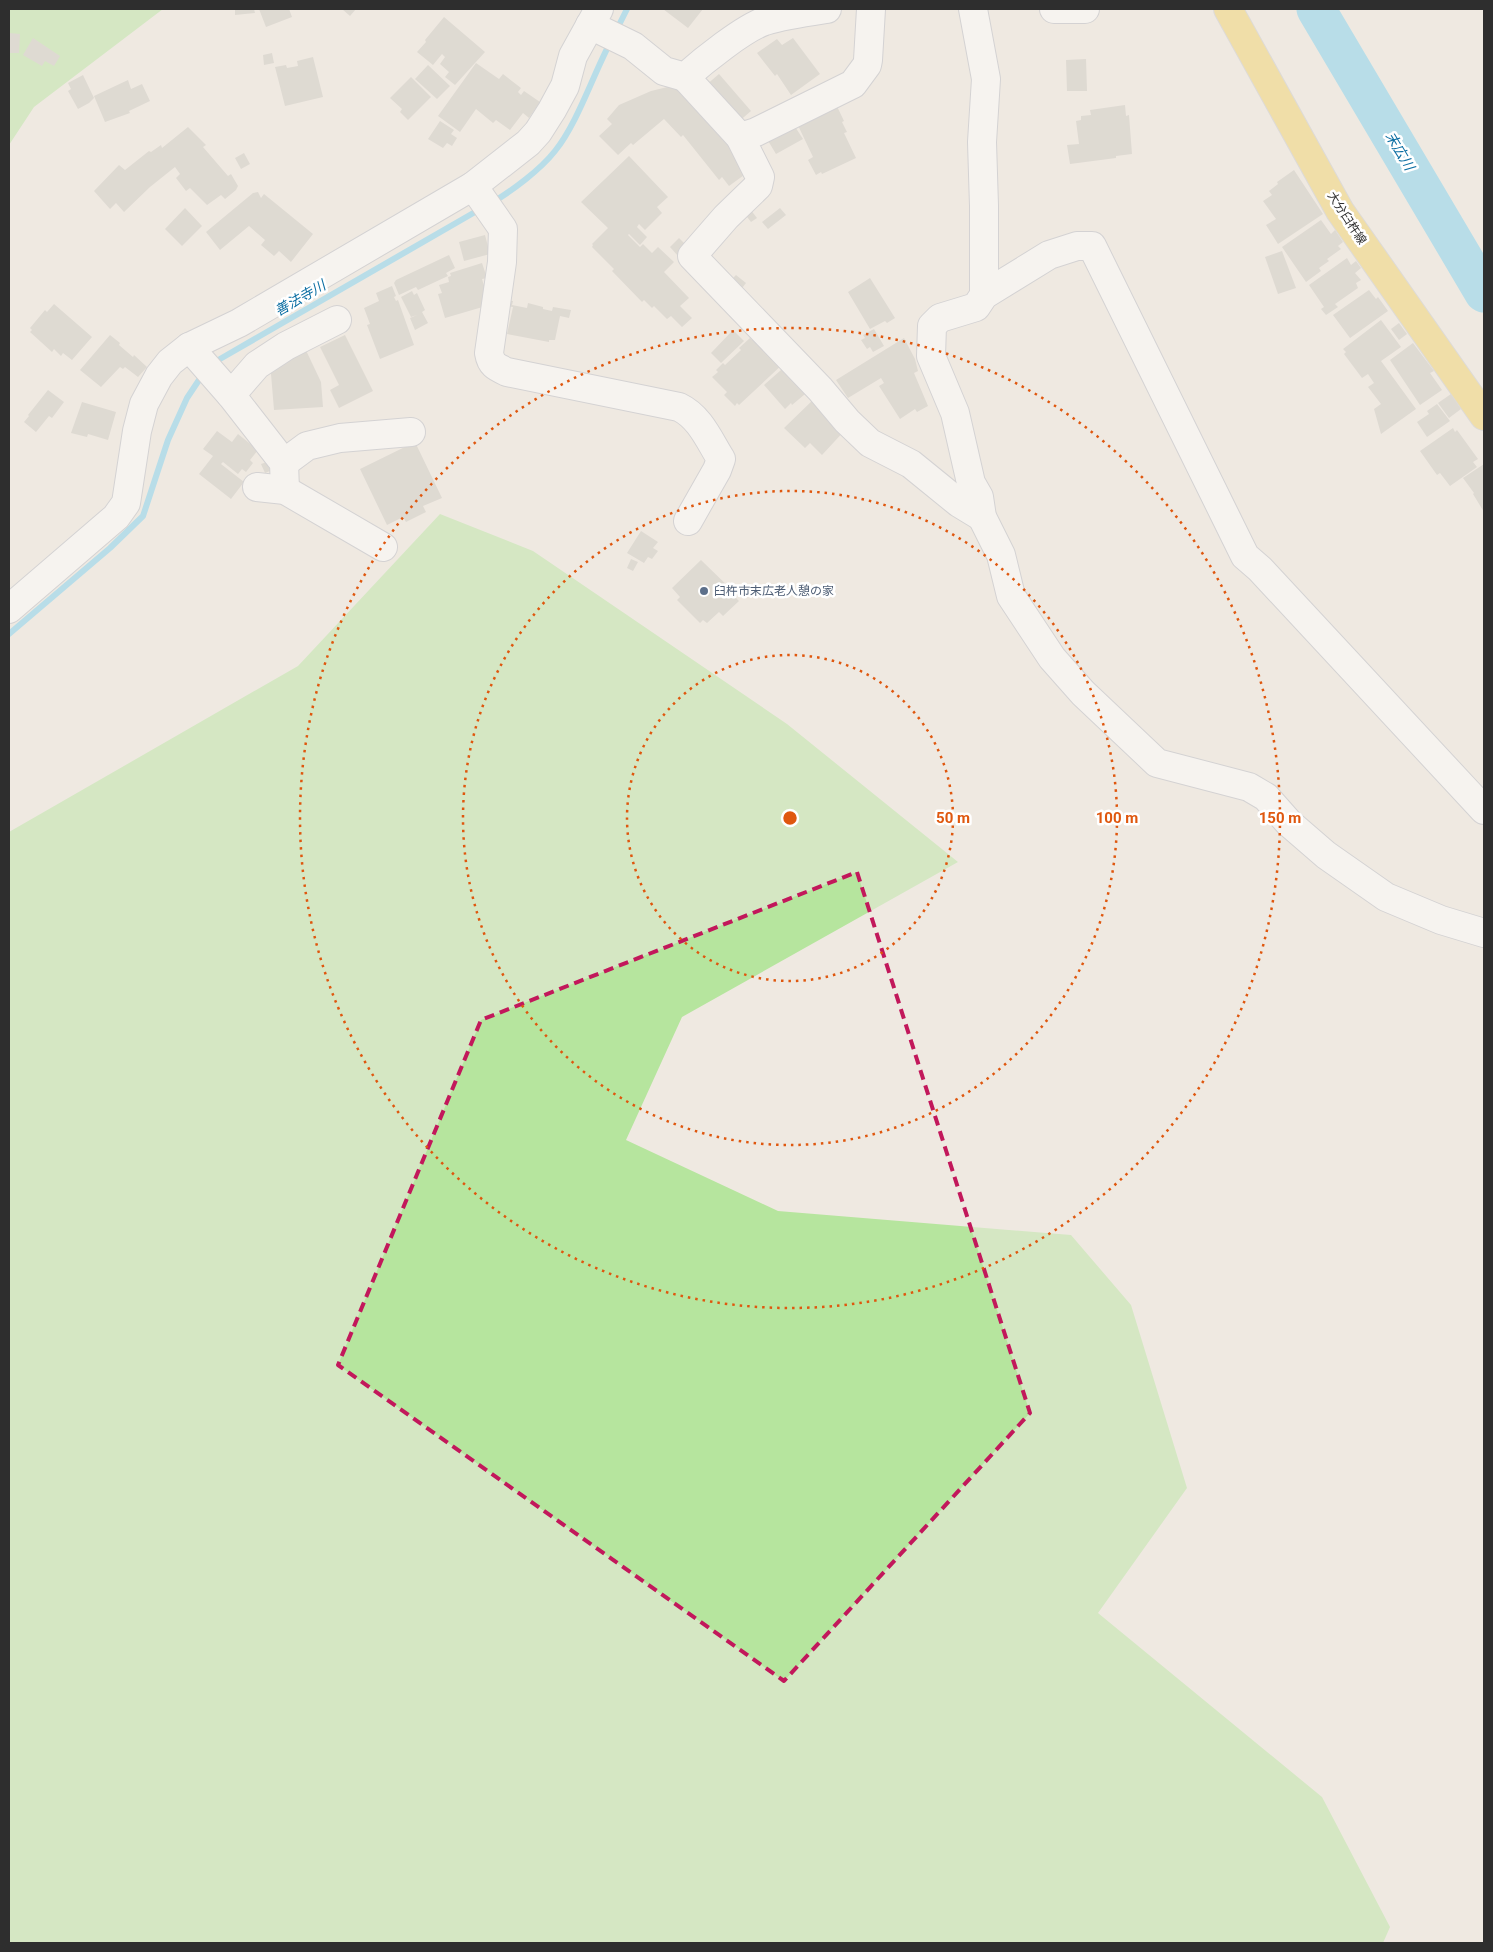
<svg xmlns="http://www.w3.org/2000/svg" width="1493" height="1952" viewBox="0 0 1493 1952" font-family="Roboto,'Noto Sans JP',sans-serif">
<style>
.green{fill:#b6e59e}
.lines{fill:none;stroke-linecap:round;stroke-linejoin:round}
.stream{stroke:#75cff0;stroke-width:6}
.river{stroke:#75cff0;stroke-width:39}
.building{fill:#cbc7bf}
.minor-casing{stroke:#b4b7c1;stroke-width:30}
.major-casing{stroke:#c9c9c9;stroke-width:30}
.minor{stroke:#fff;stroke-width:28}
.major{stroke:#f2d163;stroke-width:28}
.marked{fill:none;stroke:#c2185b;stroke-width:4;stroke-dasharray:10 6;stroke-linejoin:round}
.ring{fill:none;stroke:#df570e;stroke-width:2.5;stroke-dasharray:2.5 5}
.service-dot{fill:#5c6f8a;stroke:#fff;stroke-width:2}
.labels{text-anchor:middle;stroke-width:5;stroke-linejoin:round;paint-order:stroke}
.street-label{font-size:12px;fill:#2e2e2e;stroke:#fff}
.service-label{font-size:12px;fill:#4e5e75;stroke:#fff;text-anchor:start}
.water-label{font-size:14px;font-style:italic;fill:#0d6fa3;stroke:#fff}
.centre{fill:#df570e;stroke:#fff;stroke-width:2.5}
.ring-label{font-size:15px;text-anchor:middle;font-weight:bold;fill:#df570e;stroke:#fff;stroke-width:5;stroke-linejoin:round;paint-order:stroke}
</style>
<rect width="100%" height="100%" fill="#efe9e1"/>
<g class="green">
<path d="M 9,9 L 163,9 L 34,107 L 9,145 Z"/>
<path d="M 440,514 L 533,551 L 787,724 L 958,862 L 682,1017 L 626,1140 L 778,1211 L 1071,1235 L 1131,1305 L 1187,1488 L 1098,1613 L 1322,1797 L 1390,1927 L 1383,1943 L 9,1943 L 9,832 L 298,666 Z"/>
</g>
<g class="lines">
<g class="stream">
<path d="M 616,31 L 627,9"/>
<path d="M 493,202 C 513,190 540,170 555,151 C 577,124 593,75 610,43"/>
<path d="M 213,366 L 220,359 L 482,208"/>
<path d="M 9,634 L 110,548 L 143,516 L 168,440 L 187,398 L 203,374"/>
</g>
<path class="river" d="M 1316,9 L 1484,293"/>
</g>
<g class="building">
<path d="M 235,9 L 254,9 L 255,13 L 235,15 Z"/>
<path d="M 259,9 L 289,9 L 292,17 L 266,27 Z"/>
<path d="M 342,9 L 356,9 L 350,16 Z"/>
<path d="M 663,9 L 703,9 L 688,28 Z"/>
<path d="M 444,17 L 485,52 L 455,85 L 445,77 L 449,72 L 440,64 L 445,57 L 442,54 L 433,65 L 417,52 L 426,42 L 425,40 Z"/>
<path d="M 9,33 L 20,34 L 19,53 L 9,53 Z"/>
<path d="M 33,38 L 60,56 L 54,66 L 45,61 L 42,66 L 23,55 Z"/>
<path d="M 793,38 L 820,74 L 791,95 L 777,74 L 775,76 L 757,53 L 777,39 L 782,45 Z"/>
<path d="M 272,53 L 274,63 L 264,65 L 263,55 Z"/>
<path d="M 313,57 L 323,97 L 285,106 L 275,67 L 286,65 L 287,68 L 298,66 L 297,61 Z"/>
<path d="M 1086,59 L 1087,91 L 1067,91 L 1066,60 Z"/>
<path d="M 476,63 L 499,79 L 503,74 L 521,88 L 518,92 L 521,95 L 524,91 L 540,102 L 529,118 L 523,113 L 510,130 L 496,120 L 493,123 L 476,109 L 460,132 L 438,116 Z"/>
<path d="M 428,65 L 450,86 L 437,99 L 415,79 Z"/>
<path d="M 719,74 L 751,111 L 737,123 L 705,86 Z"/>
<path d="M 83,75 L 94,98 L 89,103 L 78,109 L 68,91 L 71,89 L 68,83 Z"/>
<path d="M 411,77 L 431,97 L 408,120 L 400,112 L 402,109 L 390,98 Z"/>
<path d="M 128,80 L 131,89 L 142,84 L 150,101 L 129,111 L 130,113 L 105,122 L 94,96 Z"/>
<path d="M 680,84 L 751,170 L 729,186 L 722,177 L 719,180 L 683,135 L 681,137 L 664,119 L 633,145 L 631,143 L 618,155 L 599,136 L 612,124 L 607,119 L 619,105 L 651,91 Z"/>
<path d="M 833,98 L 844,121 L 842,122 L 847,132 L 844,133 L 856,158 L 822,174 L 821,172 L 816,175 L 808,160 L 813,157 L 794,117 Z"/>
<path d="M 1125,105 L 1126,116 L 1129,115 L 1132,154 L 1116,156 L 1116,158 L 1070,164 L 1067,145 L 1079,144 L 1076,121 L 1081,120 L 1081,116 L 1091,115 L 1090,110 Z"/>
<path d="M 790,119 L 803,139 L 776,154 L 764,134 Z"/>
<path d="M 440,121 L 454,130 L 451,134 L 457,138 L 452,146 L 447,143 L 443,148 L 428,139 Z"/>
<path d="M 188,127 L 206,145 L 203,147 L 228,176 L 231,174 L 238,186 L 236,190 L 225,199 L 221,195 L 207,205 L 190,188 L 186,191 L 176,178 L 180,174 L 175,167 L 150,187 L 124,212 L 116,203 L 110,209 L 94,191 L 119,165 L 125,170 L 149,151 L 151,152 L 161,145 L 162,148 Z"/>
<path d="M 244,153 L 250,164 L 241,169 L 235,158 Z"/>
<path d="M 629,156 L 668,197 L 657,207 L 662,213 L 645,230 L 639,224 L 637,227 L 647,237 L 640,245 L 629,234 L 628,235 L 640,247 L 643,244 L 652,253 L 658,247 L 674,262 L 664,272 L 689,298 L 680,306 L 692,318 L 682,327 L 671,316 L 667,319 L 654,306 L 652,308 L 644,300 L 642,302 L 612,271 L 614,269 L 592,247 L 593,245 L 592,244 L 608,228 L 581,202 Z"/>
<path d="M 1294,170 L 1323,214 L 1278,244 L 1266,225 L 1276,219 L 1263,201 L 1272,195 L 1269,191 L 1278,184 L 1277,182 Z"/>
<path d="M 258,192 L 261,198 L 264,194 L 313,234 L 291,262 L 279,251 L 274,256 L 261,245 L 265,240 L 249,226 L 220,250 L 206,232 L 253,193 Z"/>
<path d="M 185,208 L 202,226 L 182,246 L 165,229 Z"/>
<path d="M 780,208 L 786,215 L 768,229 L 762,222 Z"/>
<path d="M 750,209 L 757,218 L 751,222 L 744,213 Z"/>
<path d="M 1321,220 L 1331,234 L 1335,230 L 1343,242 L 1338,246 L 1341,249 L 1327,259 L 1329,261 L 1319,268 L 1321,271 L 1306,282 L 1282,247 Z"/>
<path d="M 485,235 L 490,254 L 464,261 L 459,242 Z"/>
<path d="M 679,238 L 688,247 L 678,256 L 670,247 Z"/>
<path d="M 1282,251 L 1296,288 L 1278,294 L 1265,257 Z"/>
<path d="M 449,255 L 455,268 L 446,273 L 448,276 L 418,290 L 416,287 L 399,295 L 394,283 L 396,280 Z"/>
<path d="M 1347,258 L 1351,265 L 1356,261 L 1361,268 L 1355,273 L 1361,280 L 1356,283 L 1358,288 L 1335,304 L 1338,307 L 1326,315 L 1321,309 L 1324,307 L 1309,285 Z"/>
<path d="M 482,263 L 487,278 L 482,279 L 488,299 L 486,306 L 445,318 L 438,294 L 442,293 L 439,285 L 449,282 L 448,277 L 451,276 L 450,273 Z"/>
<path d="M 736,275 L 746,283 L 739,292 L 728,283 Z"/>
<path d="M 870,278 L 895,318 L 887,323 L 885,321 L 870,329 L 848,292 Z"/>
<path d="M 392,286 L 396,296 L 394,297 L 396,301 L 398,300 L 414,345 L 380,359 L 367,325 L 370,324 L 364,308 L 379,301 L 376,293 Z"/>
<path d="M 1369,290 L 1376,299 L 1378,297 L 1388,311 L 1350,338 L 1333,315 Z"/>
<path d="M 412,291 L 414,295 L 417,293 L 425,310 L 422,312 L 428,323 L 415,330 L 410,318 L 417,315 L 411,317 L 401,297 Z"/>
<path d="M 505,300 L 513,301 L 512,305 L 527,308 L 528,303 L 543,307 L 543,309 L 552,311 L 553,307 L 571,310 L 569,318 L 560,316 L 555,340 L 549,340 L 549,342 L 507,334 L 513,307 L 504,306 Z"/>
<path d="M 54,304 L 92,337 L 72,360 L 63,353 L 61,356 L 54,349 L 52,352 L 30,332 L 32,330 L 30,328 L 45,310 L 47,312 Z"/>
<path d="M 1381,320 L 1401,347 L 1381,361 L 1416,409 L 1381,434 L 1374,409 L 1381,404 L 1368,387 L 1374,383 L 1368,374 L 1362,378 L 1344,354 L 1346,352 L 1343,349 Z"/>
<path d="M 1399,323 L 1407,334 L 1399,340 L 1391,329 Z"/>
<path d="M 874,329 L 884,346 L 873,352 L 870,347 L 867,349 L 861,340 L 865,338 L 863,335 Z"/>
<path d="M 733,330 L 744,341 L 721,363 L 711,353 Z"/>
<path d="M 759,333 L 785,362 L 739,405 L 737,403 L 735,406 L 724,395 L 727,392 L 712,377 L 718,372 L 716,370 L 723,363 L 725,365 L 741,350 L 739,348 L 750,338 L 752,340 Z"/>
<path d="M 110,335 L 120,343 L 119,345 L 133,357 L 134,355 L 147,367 L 138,377 L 125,367 L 123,369 L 120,367 L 101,387 L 80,370 Z"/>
<path d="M 345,335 L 373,391 L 339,408 L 330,390 L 339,385 L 320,347 Z"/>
<path d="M 904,338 L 915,359 L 918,371 L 914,373 L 928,406 L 917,412 L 915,409 L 900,419 L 879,386 L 884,383 L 881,378 L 848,398 L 836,380 Z"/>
<path d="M 1413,343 L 1434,371 L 1430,373 L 1442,390 L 1420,405 L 1390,360 Z"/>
<path d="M 303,344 L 321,382 L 323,407 L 274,410 L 270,362 Z"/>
<path d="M 789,363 L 811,389 L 792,405 L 791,403 L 785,409 L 764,385 Z"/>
<path d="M 48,390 L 64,402 L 52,418 L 49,416 L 36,432 L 24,422 L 29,416 L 28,415 Z"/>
<path d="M 1451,394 L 1461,409 L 1449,418 L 1438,403 Z"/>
<path d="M 815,398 L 847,428 L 822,455 L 810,443 L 805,448 L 784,428 Z"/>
<path d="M 82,402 L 116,412 L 108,440 L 88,434 L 87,437 L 71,433 Z"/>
<path d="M 1437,404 L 1450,421 L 1427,437 L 1417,422 L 1429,414 L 1427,411 Z"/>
<path d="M 1453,428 L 1455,432 L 1457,430 L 1478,459 L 1473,462 L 1477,467 L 1450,486 L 1440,473 L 1437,475 L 1420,451 Z"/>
<path d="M 217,431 L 232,442 L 238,434 L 258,450 L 250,460 L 253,463 L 246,472 L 242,469 L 238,474 L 223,462 L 221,464 L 244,482 L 231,499 L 199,474 L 213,456 L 203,449 Z"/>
<path d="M 415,442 L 442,498 L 423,506 L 426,512 L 406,522 L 403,517 L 387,525 L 360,469 Z"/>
<path d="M 267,462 L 270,471 L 265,473 L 261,464 Z"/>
<path d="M 1484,464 L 1484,512 L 1473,494 L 1474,493 L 1463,478 Z"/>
<path d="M 641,531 L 658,542 L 653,548 L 658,551 L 652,559 L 648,557 L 644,563 L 627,553 Z"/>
<path d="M 631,559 L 638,562 L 633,571 L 627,568 Z"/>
<path d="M 701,560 L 736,594 L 734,596 L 739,601 L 723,616 L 719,612 L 707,623 L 703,620 L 700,623 L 677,600 L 680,597 L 672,588 Z"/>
</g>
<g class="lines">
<g class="minor-casing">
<g id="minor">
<path d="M 973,9 L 986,79 L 982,142 L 984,206 L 984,295"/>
<path d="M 1054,9 L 1085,9"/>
<path d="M 590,25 L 633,46 L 664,71 L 685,77 C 703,61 744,28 765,21 C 785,15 807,12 827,9"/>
<path d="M 685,77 L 740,137 L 760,177 L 758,186 L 726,217 L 692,256 L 820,389 L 847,421 L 870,443 L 911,464 L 959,503 L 982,517"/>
<path d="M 740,137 L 756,132 L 853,84 L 867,65 L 868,60 L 871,9"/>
<path d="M 473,186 L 503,229 L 502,262 L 489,353 C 491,365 496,367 507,372 L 679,407 C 700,417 709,440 721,459 L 717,470 L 688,521"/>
<path d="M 189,347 L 231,395 L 284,463 L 285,490"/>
<path d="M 231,395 L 257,365 L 286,346 L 337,320"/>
<path d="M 284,463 L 307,446 L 340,438 L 411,432"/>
<path d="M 257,487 L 285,490 L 383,547"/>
<path d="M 9,609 L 116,517 L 126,503 L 137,431 L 144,404 L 159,376 L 170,362 L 189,347 L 239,323 L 473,186 L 528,143 L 538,132 L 552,110 L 565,86 L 573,56 L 599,9"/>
<path d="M 1484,810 L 1260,569 L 1245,556 L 1092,246 L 1077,246 L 1049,255 L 984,295 L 976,307 L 940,318 L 932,326 L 931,356 L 955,413 L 971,483 L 979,497 L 982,517 L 1001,555 L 1011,596 L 1052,658 L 1083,693 L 1157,763 L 1249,787 L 1266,797 L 1289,823 L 1326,855 L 1386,897 L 1441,920 L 1484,933"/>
</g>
</g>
<g class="major-casing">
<path id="major" d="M 1228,9 L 1340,211 L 1484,416"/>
</g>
<use href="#minor" class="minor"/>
<use href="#major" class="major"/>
</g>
<path d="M0 0H1493V1952H0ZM 857,872 L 1030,1413 L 784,1681 L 338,1365 L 481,1020 Z" fill="#efe9e1" fill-opacity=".55" fill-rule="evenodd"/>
<path class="marked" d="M 857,872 L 1030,1413 L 784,1681 L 338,1365 L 481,1020 Z"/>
<g class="ring">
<circle cx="790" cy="818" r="163"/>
<circle cx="790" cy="818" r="327"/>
<circle cx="790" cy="818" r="490"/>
</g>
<circle class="service-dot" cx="704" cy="591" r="5"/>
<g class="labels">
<g class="street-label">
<text transform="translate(1347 218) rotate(57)" y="4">大分臼杵線</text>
</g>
<g class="service-label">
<text x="714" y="595">臼杵市末広老人憩の家</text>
</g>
<g class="water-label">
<text transform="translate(1400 151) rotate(59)" y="5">末広川</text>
<text transform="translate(300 298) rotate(-30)" y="5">善法寺川</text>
</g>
</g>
<circle cx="790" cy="818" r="8" class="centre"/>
<g class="ring-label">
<text x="953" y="823">50 m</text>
<text x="1117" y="823">100 m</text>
<text x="1280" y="823">150 m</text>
</g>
<rect width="1493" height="1952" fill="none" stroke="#2e2e2e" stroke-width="20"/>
</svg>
